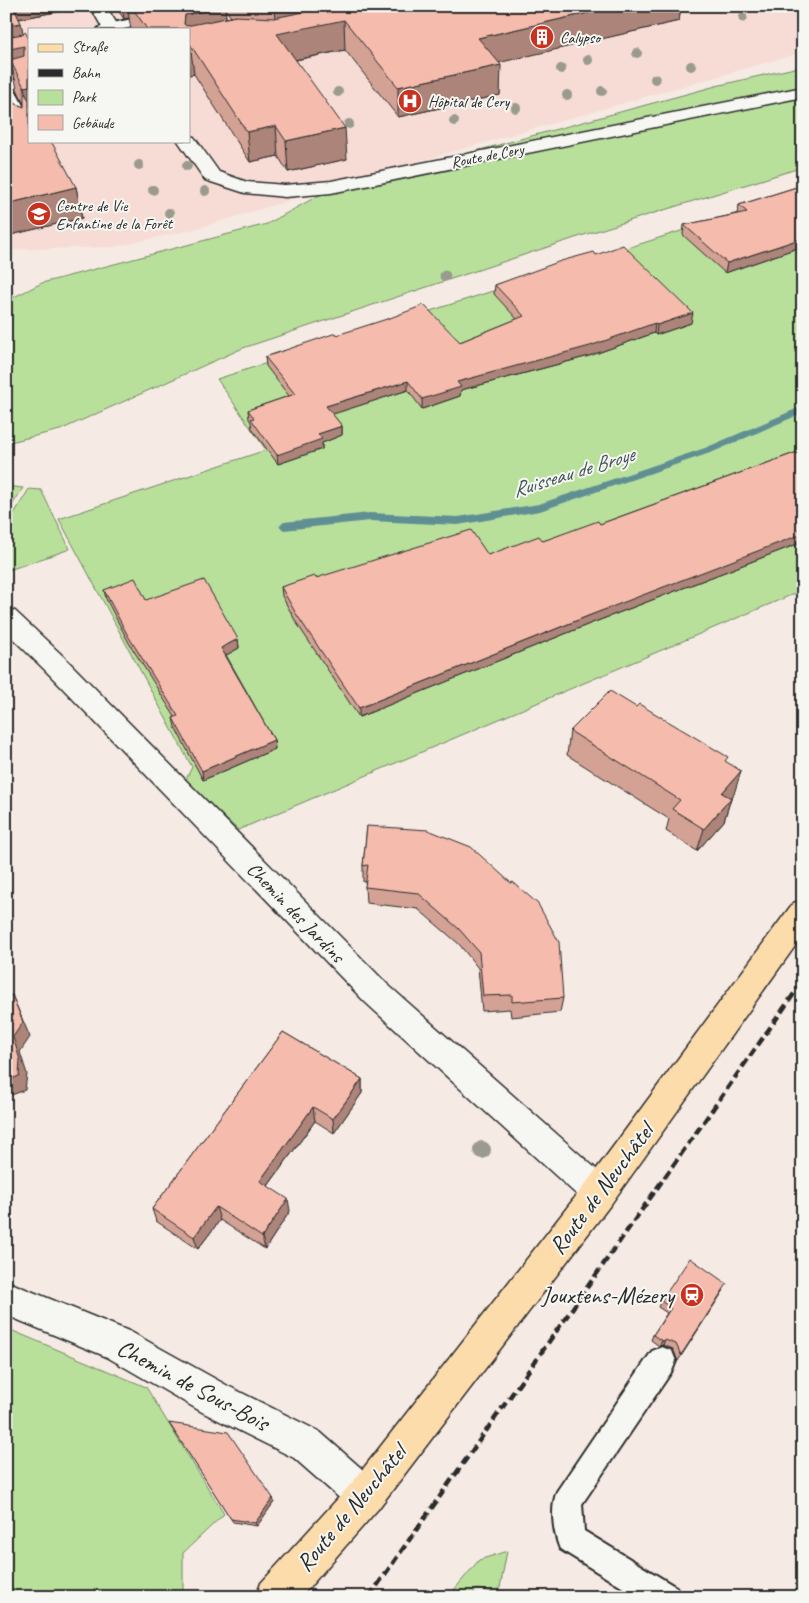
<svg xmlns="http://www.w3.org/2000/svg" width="809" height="1603" viewBox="0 0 809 1603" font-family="Caveat,sans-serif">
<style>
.built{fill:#f6dcd4;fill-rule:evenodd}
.green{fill:#b8e09b;stroke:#728663}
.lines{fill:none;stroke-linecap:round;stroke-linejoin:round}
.stream{fill:#5f8f93;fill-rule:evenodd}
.lane-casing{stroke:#2b2b2b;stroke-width:4}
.street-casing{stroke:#2b2b2b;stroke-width:3}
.primary-casing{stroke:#2b2b2b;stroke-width:3}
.lane{fill:#f6f6f2;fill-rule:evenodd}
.street{fill:#f6f6f2;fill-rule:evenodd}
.primary{fill:#fddcac;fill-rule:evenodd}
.rail{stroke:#2b2b2b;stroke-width:4.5;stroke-dasharray:9 4.5;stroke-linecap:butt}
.tree{fill:#9a9a8e}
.wall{fill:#d3a295;stroke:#2b2b2b;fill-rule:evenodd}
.shaded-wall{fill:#ac8479;stroke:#2b2b2b}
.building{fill:#f5bcad;stroke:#2b2b2b}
.labels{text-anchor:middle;stroke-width:4;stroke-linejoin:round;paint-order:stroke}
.far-poi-label{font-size:16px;fill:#2b2b2b;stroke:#f6f6f2;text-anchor:start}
.far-street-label{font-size:16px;fill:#2b2b2b;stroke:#f6f6f2}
.street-label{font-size:20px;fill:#2b2b2b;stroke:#f6f6f2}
.water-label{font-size:21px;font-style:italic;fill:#405556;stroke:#f6f6f2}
.near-street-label{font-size:24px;fill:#2b2b2b;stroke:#f6f6f2}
.near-poi-label{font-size:24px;fill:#2b2b2b;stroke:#f6f6f2;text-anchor:end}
</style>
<rect width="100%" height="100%" fill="#f6eae4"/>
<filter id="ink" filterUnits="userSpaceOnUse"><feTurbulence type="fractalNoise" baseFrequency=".02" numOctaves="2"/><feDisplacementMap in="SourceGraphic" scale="10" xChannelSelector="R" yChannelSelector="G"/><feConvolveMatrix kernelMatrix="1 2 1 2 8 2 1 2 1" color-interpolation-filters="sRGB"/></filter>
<g filter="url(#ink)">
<path class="built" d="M 6,6 L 803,6 L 803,52 L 396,168 L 195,229 L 114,247 L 6,250 ZM 29,29 L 189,29 L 189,141 L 29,141 Z"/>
<g class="green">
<path d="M 803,66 L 803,167 L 593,232 L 243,348 L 60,430 L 6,443 L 6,301 L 42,283 L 267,224 L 325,192 L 716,86 Z"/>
<path d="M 803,192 L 803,590 L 238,830 L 185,781 L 192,767 L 59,519 L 266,450 L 217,379 Z"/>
<path d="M 6,486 L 23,488 L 6,515 Z"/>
<path d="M 29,489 L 41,490 L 70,549 L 6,571 L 6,521 L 12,517 Z"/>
<path d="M 6,1328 L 146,1387 L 224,1514 L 183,1553 L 183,1597 L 6,1597 Z"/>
<path d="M 507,1551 L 499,1593 L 477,1589 L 470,1597 L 448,1597 L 479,1560 Z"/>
</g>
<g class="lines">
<path class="stream" d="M 803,406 L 803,413 L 713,452 L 540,511 L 458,525 L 370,521 L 284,530 L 279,526 L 284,522 L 370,513 L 458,517 L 539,504 L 705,448 Z"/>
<g class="lane-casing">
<g id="lane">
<path d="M 192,6 L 217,6 L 211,10 L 123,29 L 98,29 L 104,25 Z"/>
<path d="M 29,77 L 29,85 L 14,88 L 29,117 L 29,136 L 22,132 L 6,100 L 6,82 Z"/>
<path d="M 662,1347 L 672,1351 L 676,1361 L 672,1371 L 582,1504 L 584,1531 L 676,1587 L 681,1597 L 638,1597 L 560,1549 C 553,1532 550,1508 557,1491 L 652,1351 Z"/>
</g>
</g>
<g class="street-casing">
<g id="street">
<path d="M 90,6 L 106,6 L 120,29 L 103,29 Z"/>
<path d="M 803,87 L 803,97 L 331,193 L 285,197 L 245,193 L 205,180 L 178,141 L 189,141 L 189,136 L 194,137 L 219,172 L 247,182 L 285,185 L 331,181 Z"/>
<path d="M 6,608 L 15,611 L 63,656 L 387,984 L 611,1182 L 615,1193 L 611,1204 L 599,1209 L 587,1204 L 365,1002 L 45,670 L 6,632 Z"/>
<path d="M 6,1281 L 131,1332 L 228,1386 L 320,1432 L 378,1483 L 384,1496 L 378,1509 L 365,1515 L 352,1509 L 294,1458 L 202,1412 L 107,1357 L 6,1315 Z"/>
</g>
</g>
<g class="primary-casing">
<path id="primary" d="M 803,900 L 803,935 L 611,1204 L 378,1509 L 301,1597 L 256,1597 L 261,1583 L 352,1483 L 587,1182 L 793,903 Z"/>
</g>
<use href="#lane" class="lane"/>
<use href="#street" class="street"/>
<use href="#primary" class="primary"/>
<path class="rail" d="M 369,1597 L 803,981"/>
</g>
<g class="tree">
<circle cx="743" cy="18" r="4.5"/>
<circle cx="637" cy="53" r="5"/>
<circle cx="588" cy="60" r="5"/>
<circle cx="691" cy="66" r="5"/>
<circle cx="561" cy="69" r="5"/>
<circle cx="655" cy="79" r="5"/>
<circle cx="602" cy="91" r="5"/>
<circle cx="338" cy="92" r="5"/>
<circle cx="567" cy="95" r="5"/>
<circle cx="516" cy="108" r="5"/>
<circle cx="454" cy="121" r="5"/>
<circle cx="349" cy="124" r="5"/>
<circle cx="139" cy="165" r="5"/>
<circle cx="187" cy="166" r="5"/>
<circle cx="153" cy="190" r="5"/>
<circle cx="205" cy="191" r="5"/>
<circle cx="169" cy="213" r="5"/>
<circle cx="445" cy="276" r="5.5"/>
<circle cx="482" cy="1150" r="9"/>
</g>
<g class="wall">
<path d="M 6,6 L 88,6 L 19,19 L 23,34 L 29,141 L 76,187 L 82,218 L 6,236 L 6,88 L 14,103 L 24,107 L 24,104 L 17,89 L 15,79 L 6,81 Z"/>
<path d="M 115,6 L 681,6 L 679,21 L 499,62 L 500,95 L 398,117 L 345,50 L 296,60 L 347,159 L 288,172 L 278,156 L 250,162 L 194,74 L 189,75 L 189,29 L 131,29 L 129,18 L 124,19 ZM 225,9 L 231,17 L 226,18 Z"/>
<path d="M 803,185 L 803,246 L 725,273 L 683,235 L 684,225 L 737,214 L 739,205 Z"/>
<path d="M 596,255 L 691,323 L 656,335 L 654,333 L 589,356 L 461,390 L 460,396 L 422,409 L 408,390 L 332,414 L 342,426 L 342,435 L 322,443 L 322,449 L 278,464 L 252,429 L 251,422 L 249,419 L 248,410 L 289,396 L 266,366 L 265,357 L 337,335 L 460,342 L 517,319 L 494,294 L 495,285 Z"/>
<path d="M 803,450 L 803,535 L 802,536 L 800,543 L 587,625 L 359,717 L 296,622 L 282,596 L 281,587 L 316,578 L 488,555 L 543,541 L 600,524 Z"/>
<path d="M 104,590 L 146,600 L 238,639 L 239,648 L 226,655 L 274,740 L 275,749 L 203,780 L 175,727 L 173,718 L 175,717 L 129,643 L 106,599 Z"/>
<path d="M 570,731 L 726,762 L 734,794 L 731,798 L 724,821 L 697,851 L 666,831 L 669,819 L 567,755 Z"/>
<path d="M 367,826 L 563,998 L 560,1012 L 511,1017 L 510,1009 L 482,1011 L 478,968 L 459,944 L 418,909 L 366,903 L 365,887 L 366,882 L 363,882 L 363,866 Z"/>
<path d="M 283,1032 L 362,1079 L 362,1093 L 334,1133 L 315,1121 L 268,1186 L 290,1211 L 265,1249 L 220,1220 L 198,1249 L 156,1221 L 152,1209 Z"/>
<path d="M 724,1290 L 678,1361 L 673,1349 L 663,1345 L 659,1346 L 651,1340 L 653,1335 L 667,1313 L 658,1307 L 661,1301 Z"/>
<path d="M 169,1423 L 273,1498 L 274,1502 L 257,1526 L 233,1522 Z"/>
</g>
<g class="shaded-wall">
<path d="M 9,6 L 88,6 L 12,20 Z"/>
<path d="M 122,6 L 128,6 L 129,18 L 124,19 Z"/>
<path d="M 276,6 L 418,6 L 344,20 L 345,50 L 279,63 L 276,36 L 274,7 Z"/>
<path d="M 618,6 L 681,6 L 679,21 L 476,68 L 478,38 Z"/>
<path d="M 225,7 L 228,37 L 190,44 L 194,74 L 189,75 L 189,29 L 184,24 L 185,15 Z"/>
<path d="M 21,23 L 27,52 L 29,69 L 10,60 L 15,79 L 6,81 L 6,26 Z"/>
<path d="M 501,65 L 500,95 L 398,117 L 398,87 Z"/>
<path d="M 29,86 L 29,107 L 24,87 Z"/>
<path d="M 276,126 L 278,156 L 250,162 L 247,132 Z"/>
<path d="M 345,128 L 347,159 L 288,172 L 286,141 Z"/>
<path d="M 76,187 L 82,218 L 6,236 L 6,204 Z"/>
<path d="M 803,238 L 803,246 L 725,273 L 727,263 Z"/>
<path d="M 693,313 L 691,323 L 656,335 L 657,325 Z"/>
<path d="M 655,323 L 654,333 L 589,356 L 461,390 L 460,396 L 422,409 L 422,399 L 457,382 Z"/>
<path d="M 408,381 L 408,390 L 327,416 L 326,406 Z"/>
<path d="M 342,426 L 342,435 L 322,443 L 322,449 L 278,464 L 277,455 L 318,434 Z"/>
<path d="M 803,527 L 803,535 L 802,536 L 800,543 L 587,625 L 359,717 L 359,708 L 588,616 Z"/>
<path d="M 238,639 L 239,648 L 223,657 L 221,648 Z"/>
<path d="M 274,740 L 275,749 L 203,780 L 202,771 Z"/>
<path d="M 741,771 L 734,794 L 715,815 L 722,793 Z"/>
<path d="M 731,798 L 724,821 L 697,851 L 704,829 Z"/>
<path d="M 12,995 L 30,1037 L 20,1052 L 27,1074 L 25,1090 L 6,1097 L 6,1081 Z"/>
<path d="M 362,1079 L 362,1093 L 334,1133 L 333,1119 Z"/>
<path d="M 313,1107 L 315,1121 L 262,1194 L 260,1181 Z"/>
<path d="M 288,1199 L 290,1211 L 265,1249 L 262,1237 Z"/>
<path d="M 216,1207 L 220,1220 L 198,1249 L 194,1237 Z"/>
<path d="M 665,1340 L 663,1345 L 659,1346 L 662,1341 Z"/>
<path d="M 273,1498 L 274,1502 L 257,1526 L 255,1523 Z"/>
</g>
<g class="building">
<path d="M 6,6 L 13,6 L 21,23 L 6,26 Z"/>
<path d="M 131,6 L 224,6 L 225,7 L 185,15 L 184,24 L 186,26 L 236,16 L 274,18 L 333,6 L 618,6 L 478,38 L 501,65 L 398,87 L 344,20 L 277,34 L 345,128 L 286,141 L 276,126 L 247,132 L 190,44 L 189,44 L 189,29 L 147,29 Z"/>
<path d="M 25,31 L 29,40 L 29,86 L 24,87 L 10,60 L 24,56 L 24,46 L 6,50 L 6,37 L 23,34 Z"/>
<path d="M 6,88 L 14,103 L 24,107 L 24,92 L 29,100 L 29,141 L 51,141 L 76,187 L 6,204 Z"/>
<path d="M 803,185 L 803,238 L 727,263 L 684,225 L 747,212 L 739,205 Z"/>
<path d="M 623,245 L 693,313 L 657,325 L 655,323 L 590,346 L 457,382 L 461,387 L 422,399 L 408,381 L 326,406 L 342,426 L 318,434 L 322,439 L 277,455 L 251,419 L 254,418 L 248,410 L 295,394 L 265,357 L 336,333 L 337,335 L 390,318 L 424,305 L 460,342 L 524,316 L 495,285 L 561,261 L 594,252 L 596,255 Z"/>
<path d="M 803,450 L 803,527 L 798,529 L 802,534 L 588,616 L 359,708 L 295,612 L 281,587 L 314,576 L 316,578 L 471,530 L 488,555 L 539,536 L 543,541 L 598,521 L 600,524 Z"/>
<path d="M 135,578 L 146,600 L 204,580 L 238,639 L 221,648 L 274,740 L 202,771 L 173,718 L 178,716 L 127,634 L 104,590 Z"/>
<path d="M 610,691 L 636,707 L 639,704 L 728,757 L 725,761 L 741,771 L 722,793 L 731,798 L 704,829 L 672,809 L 680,800 L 570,731 Z"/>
<path d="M 367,826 L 428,830 L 471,847 L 511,883 L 513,882 L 538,904 L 559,942 L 563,998 L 512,1002 L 512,995 L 483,996 L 479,952 L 459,929 L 418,893 L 365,887 L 368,865 L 363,866 Z"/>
<path d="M 12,995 L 23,1022 L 13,1037 L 20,1060 L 19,1076 L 6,1081 L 6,997 Z"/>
<path d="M 283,1032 L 362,1079 L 333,1119 L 313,1107 L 260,1181 L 288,1199 L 262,1237 L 216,1207 L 194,1237 L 152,1209 Z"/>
<path d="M 690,1258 L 727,1284 L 681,1355 L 676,1344 L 665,1340 L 662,1341 L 653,1335 L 671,1308 L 661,1301 Z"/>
<path d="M 169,1423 L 228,1432 L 273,1498 L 255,1523 L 231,1519 Z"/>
</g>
</g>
<defs>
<g id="building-disc" transform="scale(1.25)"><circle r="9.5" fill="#c8321e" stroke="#f6f6f2"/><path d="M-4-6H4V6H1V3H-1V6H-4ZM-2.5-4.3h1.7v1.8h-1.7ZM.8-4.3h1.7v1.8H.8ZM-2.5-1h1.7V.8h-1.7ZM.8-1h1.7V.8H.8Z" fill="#fff"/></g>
<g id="hospital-disc" transform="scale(1.25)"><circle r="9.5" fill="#c8321e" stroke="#f6f6f2"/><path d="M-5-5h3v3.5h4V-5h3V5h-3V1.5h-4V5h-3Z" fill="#fff"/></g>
<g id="school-disc" transform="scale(1.25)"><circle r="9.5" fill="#c8321e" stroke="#f6f6f2"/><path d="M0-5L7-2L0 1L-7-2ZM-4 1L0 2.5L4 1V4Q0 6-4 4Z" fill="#fff"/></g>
<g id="station-disc" transform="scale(1.25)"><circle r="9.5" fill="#c8321e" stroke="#f6f6f2"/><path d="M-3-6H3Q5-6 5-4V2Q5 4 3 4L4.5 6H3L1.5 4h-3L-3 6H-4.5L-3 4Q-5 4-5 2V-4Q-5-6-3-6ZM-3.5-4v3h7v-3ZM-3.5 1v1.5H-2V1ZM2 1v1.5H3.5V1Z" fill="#fff"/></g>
</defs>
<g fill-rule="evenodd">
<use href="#building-disc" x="542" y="37"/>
<use href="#hospital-disc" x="410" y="101"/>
<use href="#school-disc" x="39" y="214"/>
<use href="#station-disc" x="692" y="1295"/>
</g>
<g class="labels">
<g class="far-poi-label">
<text x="560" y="43">Calypso</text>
<text x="428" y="107">Hôpital de Cery</text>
<text x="56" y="211">Centre de Vie<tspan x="56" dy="18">Enfantine de la Forêt</tspan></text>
</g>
<g class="far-street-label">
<text transform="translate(487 155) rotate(-11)" y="6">Route de Cery</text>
</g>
<g class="street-label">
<text transform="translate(296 912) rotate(46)" y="7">Chemin des Jardins</text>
</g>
<g class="water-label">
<text transform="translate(573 472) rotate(-17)" y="7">Ruisseau de Broye</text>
</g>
<g class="near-street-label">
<text transform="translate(601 1189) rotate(-53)" y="8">Route de Neuchâtel</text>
<text transform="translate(193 1385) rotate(28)" y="8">Chemin de Sous-Bois</text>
<text transform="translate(351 1508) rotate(-50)" y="8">Route de Neuchâtel</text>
</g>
<g class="near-poi-label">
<text x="674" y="1303">Jouxtens-Mézery</text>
</g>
</g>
<rect width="809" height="1603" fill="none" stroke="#f6f6f2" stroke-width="25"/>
<rect x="12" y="12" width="784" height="1578" fill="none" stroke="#2b2b2b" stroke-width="2" filter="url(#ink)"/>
<rect x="28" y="28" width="162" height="115" fill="#f6f6f2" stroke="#a5a5a2"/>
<rect x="38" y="44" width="25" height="8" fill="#fddcac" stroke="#a5a5a2"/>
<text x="72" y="52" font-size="15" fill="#2b2b2b">Straße</text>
<rect x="38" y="69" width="25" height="8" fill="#2b2b2b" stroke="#a5a5a2"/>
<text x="72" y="78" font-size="15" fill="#2b2b2b">Bahn</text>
<rect x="38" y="90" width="25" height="15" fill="#b8e09b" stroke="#a5a5a2"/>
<text x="72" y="102" font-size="15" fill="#2b2b2b">Park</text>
<rect x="38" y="115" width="25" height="15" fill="#f5bcad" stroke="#a5a5a2"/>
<text x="72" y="128" font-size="15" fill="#2b2b2b">Gebäude</text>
</svg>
